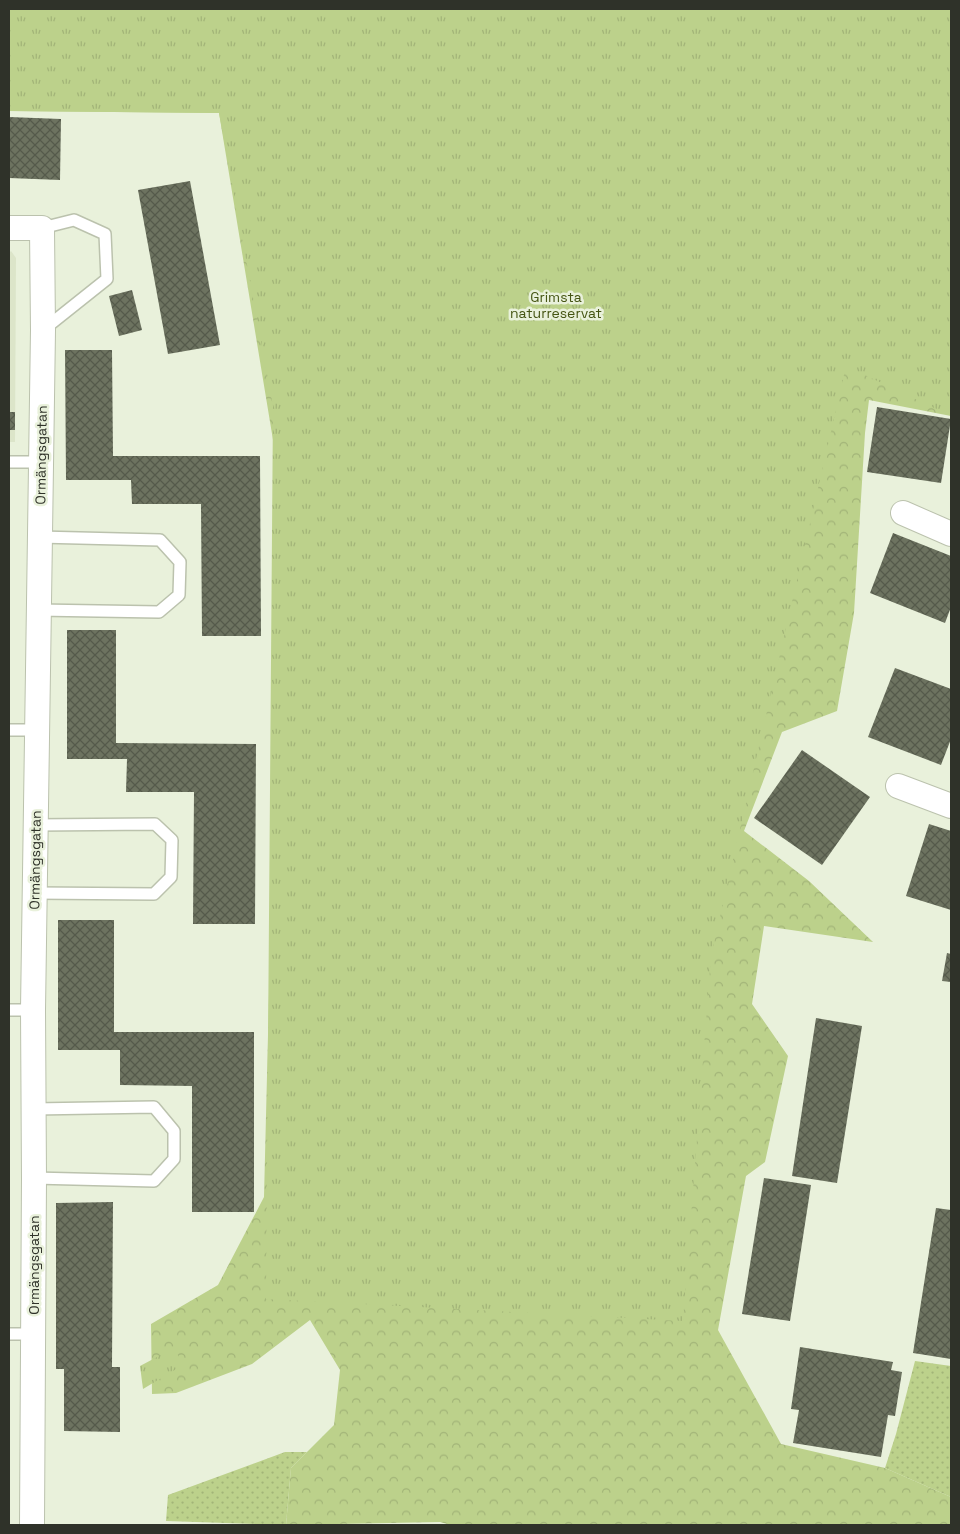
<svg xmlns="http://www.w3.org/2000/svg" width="960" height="1534" viewBox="0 0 960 1534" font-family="'Space Grotesk',sans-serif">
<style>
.built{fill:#dce5c9}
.grass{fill:url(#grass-dots)}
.forest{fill:url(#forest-crowns)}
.park{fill:url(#park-tufts)}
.building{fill:url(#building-cross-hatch)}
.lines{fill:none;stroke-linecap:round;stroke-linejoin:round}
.service-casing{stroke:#bbc2ad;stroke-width:14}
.minor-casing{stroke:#bbc2ad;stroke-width:26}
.service{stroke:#fff;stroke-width:11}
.minor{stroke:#fff;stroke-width:24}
.labels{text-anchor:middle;stroke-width:5;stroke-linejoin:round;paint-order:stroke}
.park-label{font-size:14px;fill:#455513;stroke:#e9f1db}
.street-label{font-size:14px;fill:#2f3229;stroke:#e9f1db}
</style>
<defs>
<pattern id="grass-dots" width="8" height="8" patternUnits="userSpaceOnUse" patternTransform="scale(1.25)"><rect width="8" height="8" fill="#bcd18b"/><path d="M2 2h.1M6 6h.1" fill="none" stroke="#a2b478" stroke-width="1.8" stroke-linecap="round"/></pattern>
<pattern id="forest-crowns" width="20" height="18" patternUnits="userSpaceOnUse" patternTransform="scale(1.25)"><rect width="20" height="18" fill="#bcd18b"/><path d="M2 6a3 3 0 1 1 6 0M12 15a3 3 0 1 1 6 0" fill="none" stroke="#a2b478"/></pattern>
<pattern id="park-tufts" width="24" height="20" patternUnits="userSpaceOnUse" patternTransform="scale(1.25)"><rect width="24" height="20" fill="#bcd18b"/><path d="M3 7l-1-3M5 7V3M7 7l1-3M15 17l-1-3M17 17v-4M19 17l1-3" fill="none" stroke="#a2b478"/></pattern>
<pattern id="building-cross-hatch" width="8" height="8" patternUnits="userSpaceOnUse" patternTransform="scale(1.25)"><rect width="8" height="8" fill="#6d7360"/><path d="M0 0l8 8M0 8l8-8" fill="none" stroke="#555a4b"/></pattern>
</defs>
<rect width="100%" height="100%" fill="#e9f1db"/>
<path class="built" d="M 11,251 L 16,258 L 15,442 L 9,442 L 9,253 Z"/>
<g class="grass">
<path d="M 915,1361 L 951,1366 L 951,1497 L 885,1468 L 896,1434 Z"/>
<path d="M 285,1452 L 307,1452 L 291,1468 L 286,1525 L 166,1521 L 168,1495 Z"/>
</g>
<path class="forest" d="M 9,9 L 429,9 L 951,416 L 869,400 L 865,433 L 854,613 L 837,711 L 782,732 L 744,831 L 809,881 L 873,942 L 764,926 L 752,1004 L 788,1056 L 765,1162 L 746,1176 L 718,1330 L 781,1444 L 885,1468 L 951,1497 L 951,1525 L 451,1525 L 440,1522 L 286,1525 L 291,1468 L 334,1425 L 340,1370 L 310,1320 L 252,1364 L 176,1393 L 152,1394 L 151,1324 L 218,1285 L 264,1197 L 275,751 L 274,446 L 219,113 L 9,111 Z"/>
<g class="park">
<path d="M 9,9 L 951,9 L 951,416 L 846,366 L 711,956 L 683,1321 L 266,1299 L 273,406 L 219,113 L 9,111 Z"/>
<path d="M 174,1348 L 183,1365 L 143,1389 L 140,1366 Z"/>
</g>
<g class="building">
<path d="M 9,117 L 61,119 L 60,180 L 9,178 Z"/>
<path d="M 190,181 L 220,345 L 168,354 L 138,190 Z"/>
<path d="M 132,290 L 142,330 L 119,336 L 109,296 Z"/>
<path d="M 65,350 L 112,350 L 113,456 L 260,456 L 261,636 L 202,636 L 201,504 L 132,504 L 131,480 L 66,480 Z"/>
<path d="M 877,407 L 951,419 L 941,483 L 867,472 Z"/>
<rect x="9" y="412" width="6" height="18"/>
<path d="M 893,533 L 951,556 L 951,607 L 945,623 L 870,593 Z"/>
<path d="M 67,630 L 116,630 L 116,743 L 256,744 L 255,924 L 193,924 L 194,792 L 126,792 L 127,759 L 67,759 Z"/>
<path d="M 895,668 L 951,689 L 951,739 L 941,765 L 868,737 Z"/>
<path d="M 802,750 L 870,797 L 822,865 L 754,818 Z"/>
<path d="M 929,824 L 951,831 L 951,910 L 906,896 Z"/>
<path d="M 58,920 L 114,920 L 114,1032 L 254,1032 L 254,1212 L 192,1212 L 192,1086 L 120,1085 L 120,1050 L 58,1050 Z"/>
<path d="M 947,953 L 951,954 L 951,982 L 942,981 Z"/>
<path d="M 816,1018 L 862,1026 L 837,1183 L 792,1176 Z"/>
<path d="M 764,1178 L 811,1185 L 790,1321 L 742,1314 Z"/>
<path d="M 113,1202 L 112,1367 L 120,1367 L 120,1432 L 64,1431 L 64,1369 L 56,1369 L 56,1203 Z"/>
<path d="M 936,1208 L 951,1210 L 951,1359 L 913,1353 Z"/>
<path d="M 800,1347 L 893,1362 L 891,1370 L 902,1372 L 895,1416 L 888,1415 L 881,1457 L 793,1443 L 799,1410 L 791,1409 Z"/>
</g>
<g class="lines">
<g class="service-casing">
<g id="service">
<path d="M 42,228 L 74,220 L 105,234 L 107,279 L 43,330"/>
<path d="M 9,462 L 40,462"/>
<path d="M 38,610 L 159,612 L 179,595 L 180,562 L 160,540 L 39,537"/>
<path d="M 9,730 L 36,730"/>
<path d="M 35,893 L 154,894 L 171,877 L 172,840 L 155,824 L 35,825"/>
<path d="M 9,1010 L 33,1010"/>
<path d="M 34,1109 L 154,1107 L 174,1131 L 174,1159 L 154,1181 L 34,1178"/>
<path d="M 9,1334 L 34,1334"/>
</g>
</g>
<g class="minor-casing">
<g id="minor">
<path d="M 9,228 L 42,228 L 43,330 L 33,1010 L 34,1178 L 32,1525"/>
<path d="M 903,513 L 951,534"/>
<path d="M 898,786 L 951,806"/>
</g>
</g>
<use href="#service" class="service"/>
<use href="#minor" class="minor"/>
</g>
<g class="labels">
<g class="park-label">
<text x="556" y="302">Grimsta<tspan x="556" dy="16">naturreservat</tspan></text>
</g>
<g class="street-label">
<text transform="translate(41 455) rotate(-89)" y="5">Ormängsgatan</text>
<text transform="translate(35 860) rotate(-89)" y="5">Ormängsgatan</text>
<text transform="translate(34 1265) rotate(-90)" y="5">Ormängsgatan</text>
</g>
</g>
<rect width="960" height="1534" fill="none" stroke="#2f3229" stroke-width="20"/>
</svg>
